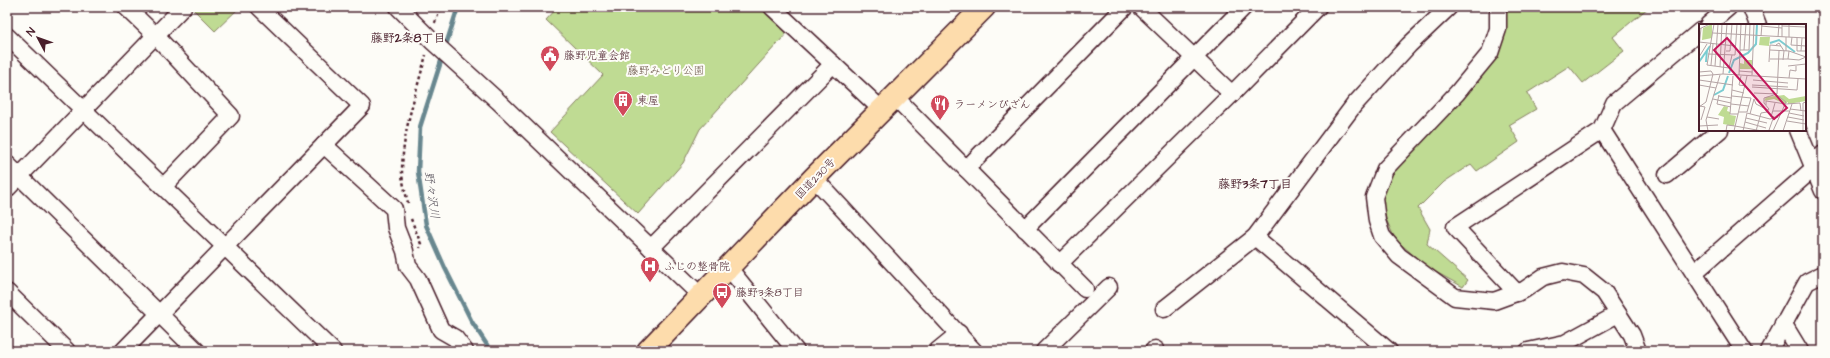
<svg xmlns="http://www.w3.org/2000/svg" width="1830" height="358" viewBox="0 0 1830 358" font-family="'Architects Daughter','Klee One',sans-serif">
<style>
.green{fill:#bfdb93;stroke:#847d5f}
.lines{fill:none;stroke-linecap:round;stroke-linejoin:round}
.stream{stroke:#67878f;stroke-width:4.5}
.minor-casing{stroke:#4a1f2b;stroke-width:19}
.highway-casing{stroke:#4a1f2b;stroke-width:25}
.path{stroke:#4a1f2b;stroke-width:2.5;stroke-dasharray:3 3;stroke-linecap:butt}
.minor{stroke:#fdfcf7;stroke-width:16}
.highway{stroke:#fddcac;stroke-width:22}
.labels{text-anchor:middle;stroke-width:4;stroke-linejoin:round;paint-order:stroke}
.poi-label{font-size:11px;fill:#4a1f2b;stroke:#fdfcf7;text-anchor:start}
.park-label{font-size:11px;fill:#6d574a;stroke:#fdfcf7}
.street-label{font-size:11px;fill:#4a1f2b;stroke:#fdfcf7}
.neighbourhood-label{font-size:12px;font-weight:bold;fill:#4a1f2b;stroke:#fdfcf7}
.water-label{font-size:12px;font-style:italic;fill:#59535d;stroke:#fdfcf7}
.inset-river{fill:none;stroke:#7bccd1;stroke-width:2}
.inset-road{fill:none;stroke:#b5a4a5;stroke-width:1}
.view{fill:#c2185b;fill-opacity:0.15;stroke:#c2185b;stroke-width:2}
.inset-edge{fill:none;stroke:#4a1f2b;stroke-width:2}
</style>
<rect width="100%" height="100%" fill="#fdfcf7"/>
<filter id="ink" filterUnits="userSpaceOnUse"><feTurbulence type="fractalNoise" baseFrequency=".025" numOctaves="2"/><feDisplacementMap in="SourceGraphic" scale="8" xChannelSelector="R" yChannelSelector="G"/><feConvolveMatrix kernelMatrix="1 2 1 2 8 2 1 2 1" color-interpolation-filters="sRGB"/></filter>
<g filter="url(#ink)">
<g class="green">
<path d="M 196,7 L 240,7 L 215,31 L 193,9 Z"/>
<path d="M 558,7 L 762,7 L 788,32 L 700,129 L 683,163 L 638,214 L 550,132 L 603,75 L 546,20 Z"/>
<path d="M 1505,7 L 1649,7 L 1613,37 L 1624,51 L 1583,83 L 1569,66 L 1527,93 L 1536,109 L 1509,125 L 1519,142 L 1477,171 L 1471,164 L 1444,182 L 1418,208 L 1430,229 L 1427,244 L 1468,280 L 1463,287 L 1427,267 L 1395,239 L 1386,219 L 1381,195 L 1389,173 L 1499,52 L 1505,31 Z"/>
</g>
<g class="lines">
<g class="stream">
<path d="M 445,48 L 458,7"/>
<path d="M 443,55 L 420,127 L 418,172 L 426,225 L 445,268 L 472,322 L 491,351"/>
</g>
<g class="minor-casing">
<g id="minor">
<path d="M 126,7 L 155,35 L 231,116 L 163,187"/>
<path d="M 398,7 L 433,42 L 498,101 L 701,296"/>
<path d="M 772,7 L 882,110"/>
<path d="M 1141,7 L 1232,94"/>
<path d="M 1498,7 L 1498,29 L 1490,53 L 1457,93 L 1385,169 L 1374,197 L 1377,221 L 1382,236 L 1399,256 L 1455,297 L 1494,301 L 1524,290 L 1543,277 L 1563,272 L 1584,276 L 1604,292 L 1632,335 L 1638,351"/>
<path d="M 1751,7 L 1758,25"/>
<path d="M 1708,25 L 1729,7"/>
<path d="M 7,36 L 333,351"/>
<path d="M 895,97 L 1085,289"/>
<path d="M 1602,130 L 1744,351"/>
<path d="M 1798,130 L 1823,191"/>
<path d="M 324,145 L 394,209 L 396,228 L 405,251 L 408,266 L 418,279 L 441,330 L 455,338 L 465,351"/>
<path d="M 7,164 L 197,351"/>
<path d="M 966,169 L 1125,7"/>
<path d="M 1667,175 L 1720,130"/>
<path d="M 814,178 L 974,351"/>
<path d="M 7,189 L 183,7"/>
<path d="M 1025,229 L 1244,7"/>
<path d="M 1255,237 L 1389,351"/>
<path d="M 651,248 L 833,64"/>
<path d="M 1059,264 L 1232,94 L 1318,7"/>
<path d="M 728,267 L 796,351"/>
<path d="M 1695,272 L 1814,168 L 1823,154"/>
<path d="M 7,292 L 67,351"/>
<path d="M 1517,293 L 1455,227 L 1602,130 L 1614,103 L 1700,31"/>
<path d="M 1164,309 L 1255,237 L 1354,105 L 1409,45 L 1449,7"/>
<path d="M 1783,323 L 1800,351"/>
<path d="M 123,351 L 362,106 L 259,7"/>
<path d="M 937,351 L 959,333"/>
<path d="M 1044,351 L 1109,287"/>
<path d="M 1153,351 L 1155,349"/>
<path d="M 1528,351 L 1565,343 L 1618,314"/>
<path d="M 1769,351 L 1807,282 L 1823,274"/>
</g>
</g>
<g class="highway-casing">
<path id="highway" d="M 648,351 L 814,178 L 984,7"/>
</g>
<g class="path">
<path d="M 435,23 L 441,7"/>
<path d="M 408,203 C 406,195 402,179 402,173 C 402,133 416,93 426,55"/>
<path d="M 411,219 L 421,244 L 420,248"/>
</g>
<use href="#minor" class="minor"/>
<use href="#highway" class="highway"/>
</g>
</g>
<defs>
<g id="civic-pin" transform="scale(1)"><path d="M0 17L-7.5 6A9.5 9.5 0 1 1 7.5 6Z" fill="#d1495b" stroke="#fdfcf7"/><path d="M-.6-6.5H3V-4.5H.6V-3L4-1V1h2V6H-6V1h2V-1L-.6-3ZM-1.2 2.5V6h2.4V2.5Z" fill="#fff"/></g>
<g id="building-pin" transform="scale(1)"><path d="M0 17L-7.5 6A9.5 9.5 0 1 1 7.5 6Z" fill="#d1495b" stroke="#fdfcf7"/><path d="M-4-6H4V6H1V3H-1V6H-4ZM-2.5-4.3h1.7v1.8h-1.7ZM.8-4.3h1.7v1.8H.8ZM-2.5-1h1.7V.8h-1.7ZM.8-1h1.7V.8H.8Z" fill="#fff"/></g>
<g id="restaurant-pin" transform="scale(1)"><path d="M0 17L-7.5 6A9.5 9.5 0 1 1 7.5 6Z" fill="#d1495b" stroke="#fdfcf7"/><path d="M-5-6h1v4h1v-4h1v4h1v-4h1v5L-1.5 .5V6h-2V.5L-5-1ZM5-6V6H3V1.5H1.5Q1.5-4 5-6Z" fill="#fff"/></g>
<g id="hospital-pin" transform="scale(1)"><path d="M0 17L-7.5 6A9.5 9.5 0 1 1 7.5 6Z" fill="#d1495b" stroke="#fdfcf7"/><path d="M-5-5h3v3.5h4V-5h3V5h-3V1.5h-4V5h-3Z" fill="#fff"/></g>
<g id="bus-pin" transform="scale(1)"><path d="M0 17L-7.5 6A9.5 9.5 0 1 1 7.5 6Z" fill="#d1495b" stroke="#fdfcf7"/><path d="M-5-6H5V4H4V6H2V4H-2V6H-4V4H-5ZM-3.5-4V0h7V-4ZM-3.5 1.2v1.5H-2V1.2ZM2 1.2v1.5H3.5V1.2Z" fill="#fff"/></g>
</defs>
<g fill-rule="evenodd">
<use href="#civic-pin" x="550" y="55"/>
<use href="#building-pin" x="623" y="100"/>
<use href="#restaurant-pin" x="940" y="104"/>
<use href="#hospital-pin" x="650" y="266"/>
<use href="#bus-pin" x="722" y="292"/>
</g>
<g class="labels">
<g class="poi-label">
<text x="564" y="59">藤野児童会館</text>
<text x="637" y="104">東屋</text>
<text x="954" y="108">ラーメンびざん</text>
<text x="664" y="270">ふじの整骨院</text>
<text x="736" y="296">藤野3条8丁目</text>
</g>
<g class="park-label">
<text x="666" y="74">藤野みどり公園</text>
</g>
<g class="street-label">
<text transform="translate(815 178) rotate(-46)" y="4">国道230号</text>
</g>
<g class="neighbourhood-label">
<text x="408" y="42">藤野2条8丁目</text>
<text x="1255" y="188">藤野3条7丁目</text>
</g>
<g class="water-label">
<text transform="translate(432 195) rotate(82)" y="4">野々沢川</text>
</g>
</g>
<g transform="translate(1699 24)">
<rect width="107" height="107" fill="#fdfcf7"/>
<path d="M 13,0 L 13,14 L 3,16 L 4,4 ZM 61,13 L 71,13 L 70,22 L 60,21 ZM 45,36 L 53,36 L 53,45 L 41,45 L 41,39 L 45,40 ZM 85,71 L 90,75 L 107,72 L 107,77 L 89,80 L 89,78 L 86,80 L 75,75 L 65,77 L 67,73 ZM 25,82 L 29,83 L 28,87 L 31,88 L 31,91 L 37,92 L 35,102 L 24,100 L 25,93 L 19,91 Z" fill="#bfdb93"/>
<path class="inset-river" d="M 71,19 L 80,16 L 96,28M 0,38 L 11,22M 7,38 L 8,26M 30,49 L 35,36 L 49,29 L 57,20 L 58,0M 15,71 L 24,66 L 29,52"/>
<path class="inset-road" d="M 15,0 L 8,41 L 30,44 L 33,31M 62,2 L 83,4M 83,2 L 107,3M 0,5 L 11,0M 14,9 L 107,14M 62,12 L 63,0M 79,13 L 80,0M 83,13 L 83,0M 90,13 L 90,0M 93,13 L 92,21 L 107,22M 98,14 L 98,27 L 107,27M 0,18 L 36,22M 77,21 L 80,19 L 85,27 L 84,36M 0,24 L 2,4M 41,26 L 50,26 L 51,0M 45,26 L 47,0M 71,26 L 90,27 L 107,33M 27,27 L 31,27 L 33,0M 87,27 L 87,13M 90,27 L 89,35 L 100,36 L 107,33M 102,27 L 103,14M 9,30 L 36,31 L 38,0M 0,33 L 8,20M 71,35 L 89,35M 70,38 L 71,21 L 82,22M 12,41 L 14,20M 16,42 L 19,0M 89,42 L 107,40M 21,43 L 23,0M 40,47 L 53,48M 0,48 L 12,47 L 14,50 L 7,78 L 0,83M 24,50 L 28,0M 40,51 L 42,0M 53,51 L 55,0M 0,52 L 24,50 L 107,55M 34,52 L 31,90 L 39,90M 42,52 L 40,61 L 47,62M 90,54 L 91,46 L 97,47 L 97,42M 0,56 L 34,61M 54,56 L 89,59M 0,61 L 17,64M 53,61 L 89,63M 53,63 L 98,66 L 99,55M 33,66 L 45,69M 55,69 L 78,70M 20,71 L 18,80 L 32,83M 19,72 L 33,74M 33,72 L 52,74 L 48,88 L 40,88M 14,75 L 32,79M 32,80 L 50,82M 67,81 L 67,77 L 87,80 L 101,79 L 102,87M 1,82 L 6,83 L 2,96M 91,85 L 107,87M 74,87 L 90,87M 90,89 L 105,92M 51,90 L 55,75 L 57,80 L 69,86M 8,93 L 20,95M 72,93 L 76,79M 89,93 L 105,96M 47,94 L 68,99M 88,97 L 107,100M 46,98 L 67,104M 0,102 L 19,101M 36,102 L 63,107M 9,107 L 7,96 L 21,51M 27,107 L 28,101 L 36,102M 35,107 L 48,52M 46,107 L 44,107 L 48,89 L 71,95 L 79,93M 57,107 L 62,89 L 68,88 L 70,85 L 65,79 L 65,74 L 78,70 L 80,27M 73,107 L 70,106 L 75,92M 74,107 L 87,78 L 78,71M 84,107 L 93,80M 104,107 L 104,79 L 107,78"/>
<path class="view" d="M 28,14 L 88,84 L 75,95 L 15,26 Z"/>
<rect width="107" height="107" class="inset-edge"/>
</g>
<rect width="1830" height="358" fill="none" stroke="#fdfcf7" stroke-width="24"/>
<rect x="12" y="12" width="1806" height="334" fill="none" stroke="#4a1f2b" stroke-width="1.5" filter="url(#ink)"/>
<g transform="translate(38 38) rotate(311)" stroke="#fdfcf7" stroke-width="3" paint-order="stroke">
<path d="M0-3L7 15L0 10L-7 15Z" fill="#4a1f2b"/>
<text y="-6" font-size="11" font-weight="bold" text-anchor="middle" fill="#4a1f2b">N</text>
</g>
</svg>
